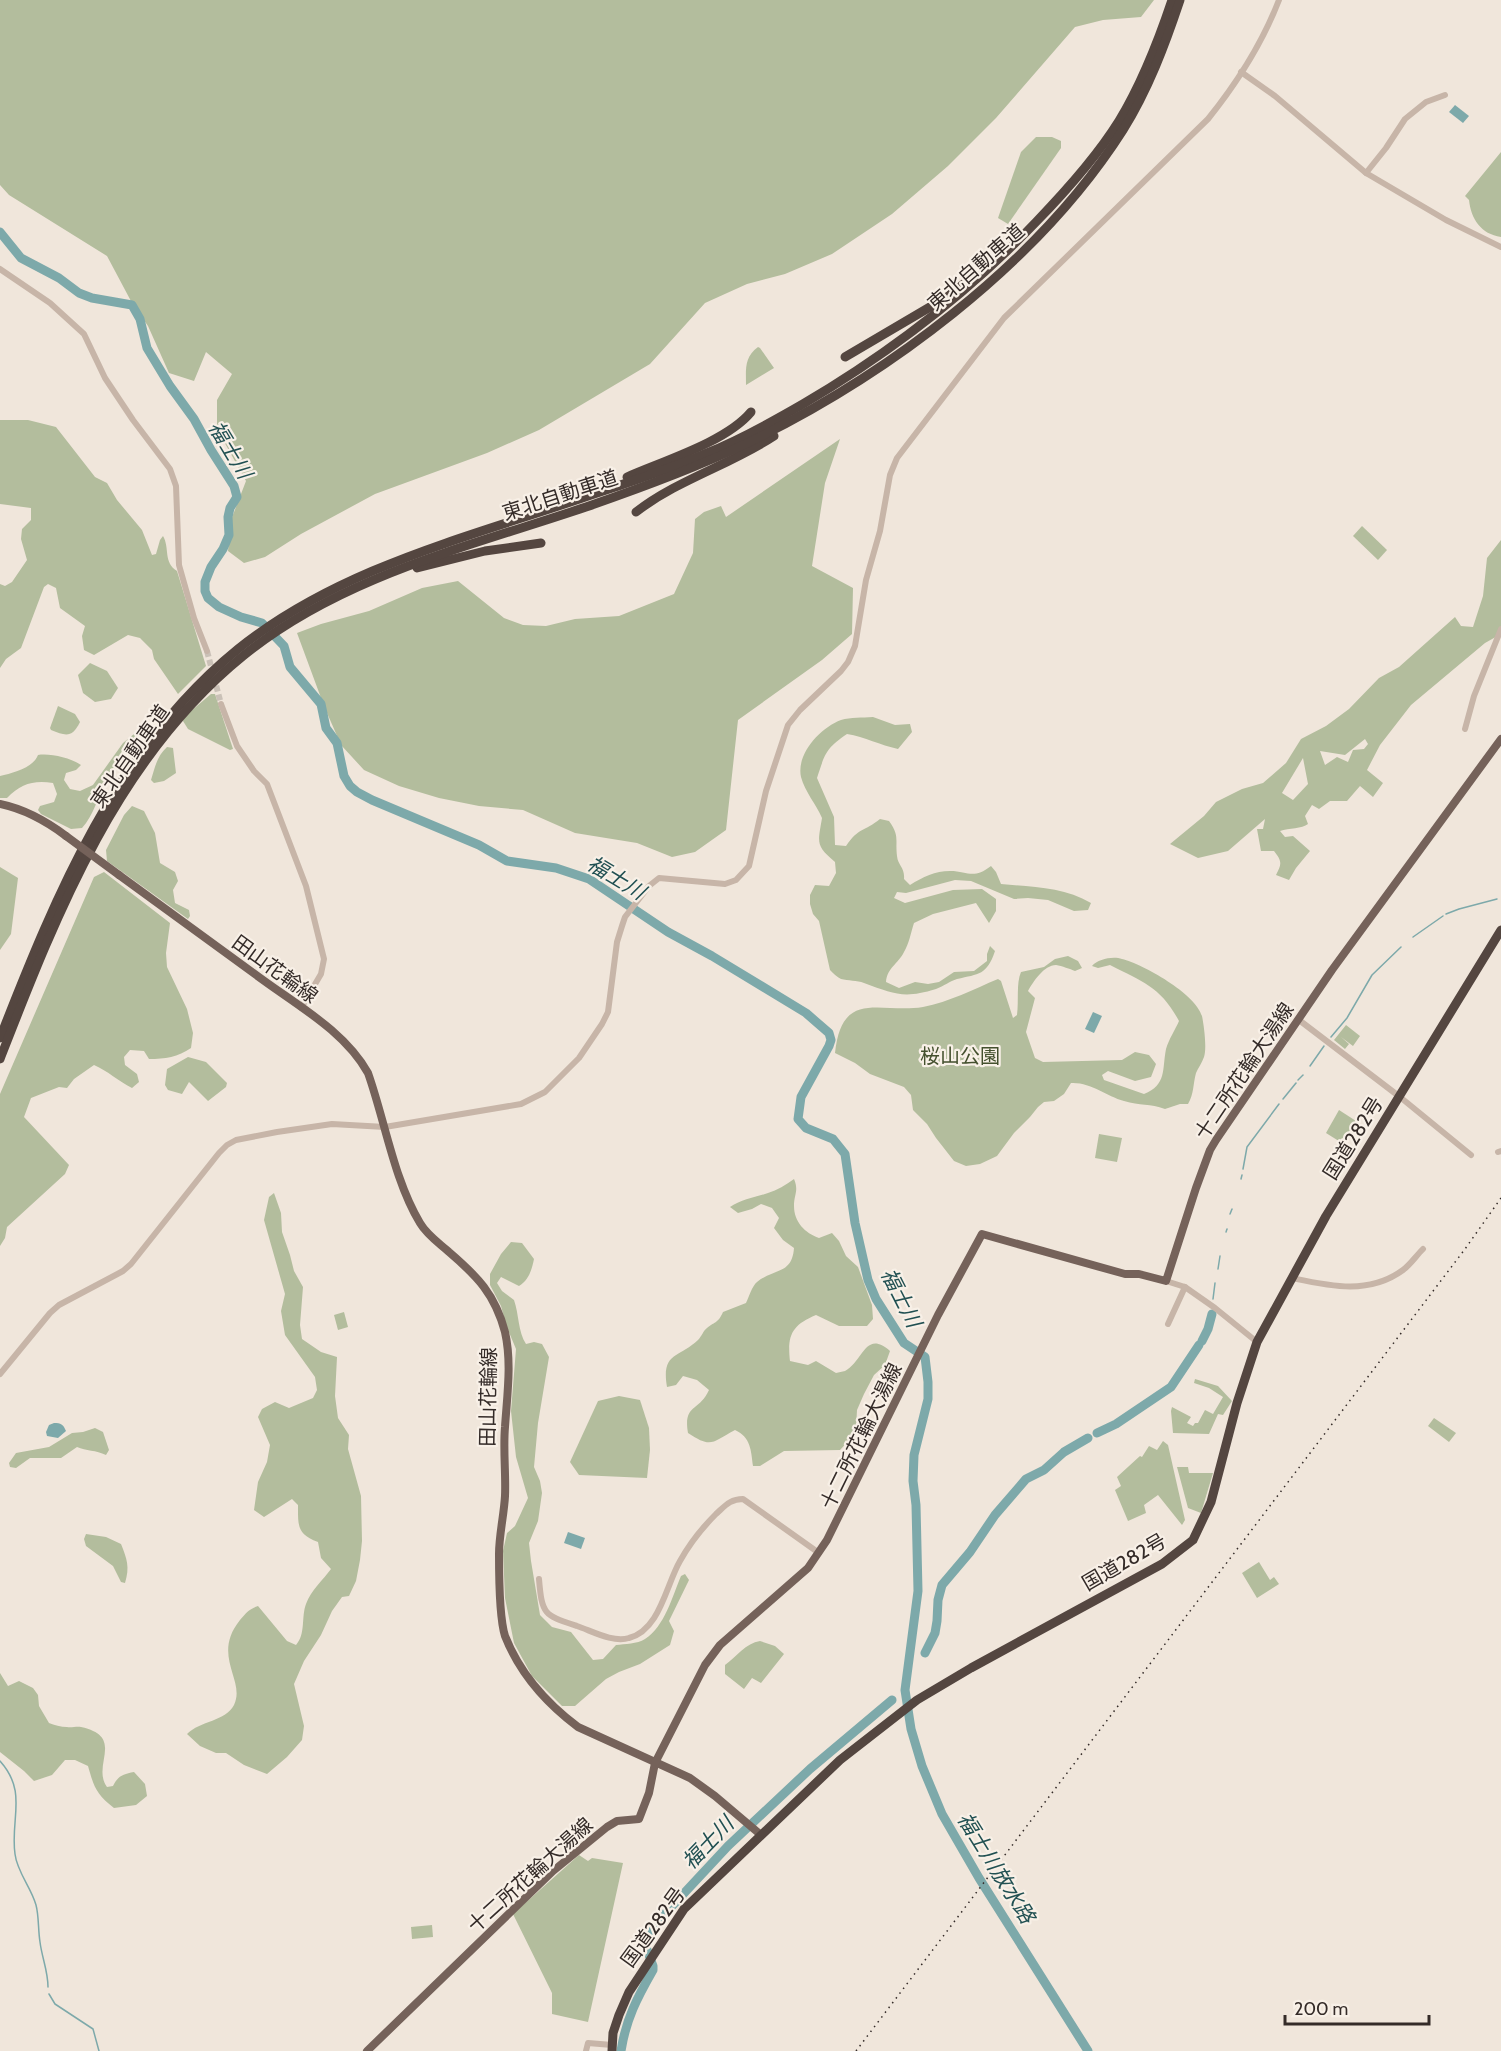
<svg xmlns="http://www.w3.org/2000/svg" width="1501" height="2051" viewBox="0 0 1501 2051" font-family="Cabin,'Noto Sans JP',sans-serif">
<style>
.green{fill:#b3bd9d;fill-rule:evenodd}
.water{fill:#7da9aa}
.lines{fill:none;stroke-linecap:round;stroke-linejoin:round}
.stream{stroke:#7da9aa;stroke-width:1.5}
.river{stroke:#7da9aa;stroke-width:9}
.minor-tunnel{stroke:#cac1b7;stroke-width:6;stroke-dasharray:6 3;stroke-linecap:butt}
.minor{stroke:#c7b5a8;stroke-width:6}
.major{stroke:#75625a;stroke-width:8}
.highway{stroke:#544640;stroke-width:9}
.rail{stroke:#342b28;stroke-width:1.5;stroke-dasharray:1.5 4.5;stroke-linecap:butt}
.major-bridge{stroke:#75625a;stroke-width:8}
.labels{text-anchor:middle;stroke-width:4.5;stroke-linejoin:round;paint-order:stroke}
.street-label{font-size:20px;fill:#342b28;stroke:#f8f0e7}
.park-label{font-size:20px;fill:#44502e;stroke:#f8f0e7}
.water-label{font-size:21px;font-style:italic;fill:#215052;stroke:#f8f0e7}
</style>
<rect width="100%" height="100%" fill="#f0e6db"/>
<g class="green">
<path d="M 0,0 L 1154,0 L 1141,17 L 1103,20 L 1075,27 L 996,118 L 948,166 L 892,214 L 832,254 L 785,274 L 747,284 L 705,303 L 650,364 L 539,430 L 487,453 L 375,494 L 301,534 L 265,557 L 244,563 L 228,551 L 231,520 L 246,481 L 217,429 L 217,400 L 232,374 L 206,352 L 194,381 L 169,373 L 148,326 L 132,303 L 107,256 L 9,195 L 0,185 Z"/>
<path d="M 1036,137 L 1052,137 L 1061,141 L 1061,148 L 1008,224 L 998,218 L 1021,152 Z"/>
<path d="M 1501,152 L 1501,237 C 1481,234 1471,219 1469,200 L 1465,196 Z"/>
<path d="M 758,347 L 760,348 L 774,368 L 746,385 C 746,370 744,357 758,347 Z"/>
<path d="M 0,420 L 28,420 L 56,427 L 95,477 L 107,483 L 117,500 L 142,530 L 152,555 L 156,554 L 160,540 L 163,536 C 170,548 163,562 177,571 L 206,666 L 178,694 L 154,659 L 152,650 L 140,638 L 128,635 L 94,655 L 84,650 L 82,636 L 85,626 L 60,608 L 56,588 L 48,584 L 44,587 L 21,648 L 6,659 L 0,668 L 0,584 L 5,586 L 12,582 L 27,560 L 21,539 L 22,529 L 31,520 L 31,508 L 0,504 Z"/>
<path d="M 840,439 L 825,483 L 812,566 L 853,588 L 852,634 L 822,660 L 738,720 L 726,830 L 695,852 L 672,857 L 637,843 L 575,833 L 523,810 L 479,806 L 439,798 L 399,786 L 364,770 L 341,745 L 324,706 L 297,633 L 321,624 L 369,611 L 422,588 L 458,581 L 504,618 L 523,625 L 546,626 L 575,619 L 619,616 L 674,594 L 693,553 L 695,519 L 704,512 L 721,506 L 726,517 Z"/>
<path d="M 1362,526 L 1387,550 L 1378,560 L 1353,536 Z"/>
<path d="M 1501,540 L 1501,634 L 1485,643 L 1411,705 L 1380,745 L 1367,770 L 1383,783 L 1373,797 L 1360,786 L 1347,801 L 1330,801 L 1319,809 L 1312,805 L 1305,816 L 1308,824 C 1302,829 1289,828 1280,831 L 1285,837 L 1293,836 L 1310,851 L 1296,868 L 1289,880 L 1276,875 C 1282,864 1282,861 1274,851 L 1261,851 L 1257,829 L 1263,829 L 1265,819 L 1228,851 L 1198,858 L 1170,844 L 1204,816 L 1216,802 L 1242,789 L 1263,783 L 1286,763 L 1301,739 L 1326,726 L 1349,709 L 1379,678 L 1399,667 L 1455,617 L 1461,626 L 1473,627 L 1483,596 L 1487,558 ZM 1365,739 L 1368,744 L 1364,749 L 1353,750 L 1348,762 L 1337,757 L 1325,765 L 1320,751 L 1345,755 ZM 1303,758 L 1308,784 L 1293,800 L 1282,793 Z"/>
<path d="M 90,663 L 107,671 L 118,688 L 111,699 L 95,702 L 83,693 L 78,675 Z"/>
<path d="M 211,694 L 215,694 L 233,749 L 230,750 L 188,729 L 183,721 L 184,717 Z"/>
<path d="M 58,706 L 75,714 L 80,722 C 72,738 66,736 51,730 L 50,728 Z"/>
<path d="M 873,717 L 895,725 L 910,724 L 912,732 L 898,749 C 880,745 865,737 847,734 C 825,749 825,754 817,778 L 834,817 L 835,845 L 846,846 C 859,827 864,832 880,819 L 889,821 C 900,836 895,840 897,856 C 898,866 905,867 904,879 L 910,885 C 923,877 935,871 950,871 C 968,871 973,880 991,866 L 996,872 L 1001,884 C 1032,887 1064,887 1091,903 L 1088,910 L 1074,911 L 1048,900 L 1028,898 L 1014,899 L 971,881 L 955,880 L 906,893 L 897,892 L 894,898 L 905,903 L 953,890 L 982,889 L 996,899 L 996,911 L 989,923 L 976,903 L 933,914 L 914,923 C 911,932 909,944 904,952 C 898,964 887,968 886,982 L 899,988 L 915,982 L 928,984 L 939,982 L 954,972 L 974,971 L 987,961 L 987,954 L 990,946 L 995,951 C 987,975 979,974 957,979 C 950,981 944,986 936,989 C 904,999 894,994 864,983 C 857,980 848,981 841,979 C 837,977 833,973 830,970 L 819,921 L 813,914 L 810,904 L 810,895 L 815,885 L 829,886 L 836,873 L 835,862 C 815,845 818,843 822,818 C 816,804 805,792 801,777 C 796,754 820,728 841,720 C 851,717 862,718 873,717 Z"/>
<path d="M 134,734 L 140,739 C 128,752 115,766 106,783 C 97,798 94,815 82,828 L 71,829 L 41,814 L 38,810 L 40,806 L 54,802 L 57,794 L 53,783 C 33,780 21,784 7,798 L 0,798 L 0,776 C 13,773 33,768 38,755 C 50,753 71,758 81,765 L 76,770 L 66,773 L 64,780 L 70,789 L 80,791 L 93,785 L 123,743 Z"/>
<path d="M 167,747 L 173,748 L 176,773 L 164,781 L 154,783 L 151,780 C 155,767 157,756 167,747 Z"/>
<path d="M 132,806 L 144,811 L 155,833 L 160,863 L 175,872 L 178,881 L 173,890 L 175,903 L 189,910 L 190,916 L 188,919 L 107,861 L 106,850 L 124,815 Z"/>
<path d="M 0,867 L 18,878 L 11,934 L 0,950 Z"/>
<path d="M 104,872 L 170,923 L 166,953 L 167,967 L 187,1009 L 193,1033 L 191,1048 C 178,1057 165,1059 149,1059 L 144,1051 L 130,1050 L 124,1057 L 125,1065 L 137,1074 L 139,1082 L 132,1088 C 118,1081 108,1071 94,1065 L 74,1079 L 67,1088 L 59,1087 L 31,1098 L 24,1117 L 69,1165 L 65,1174 L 7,1227 L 5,1238 L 0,1246 L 0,1094 L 94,877 Z"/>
<path d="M 1068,956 L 1078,961 L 1082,968 L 1075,971 C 1070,969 1062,966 1056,965 C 1044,965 1033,982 1028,991 L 1035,998 L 1026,1032 L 1035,1058 L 1043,1062 L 1122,1060 L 1135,1052 L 1149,1055 L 1156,1064 L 1151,1077 L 1135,1081 L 1108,1071 L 1102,1075 L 1104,1080 L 1144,1094 C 1167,1085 1162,1069 1166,1049 C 1169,1039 1175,1030 1179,1021 C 1161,987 1143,982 1110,965 L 1098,968 L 1092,966 C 1098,959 1113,956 1122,959 C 1143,964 1196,994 1202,1016 C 1204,1026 1207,1048 1204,1057 C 1202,1063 1198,1068 1196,1073 C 1193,1084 1194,1094 1188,1104 L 1180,1104 L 1165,1109 C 1150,1103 1140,1106 1124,1101 C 1106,1096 1091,1082 1071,1083 L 1064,1094 L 1054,1101 L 1044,1102 L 1038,1107 L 1030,1117 L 1014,1133 L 997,1156 L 980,1164 L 966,1166 L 954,1161 L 936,1138 L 927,1124 L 913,1110 L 911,1095 L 904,1087 L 870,1074 L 855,1063 L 835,1053 C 842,988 880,1014 923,1007 C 949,1002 974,989 998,979 L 1001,981 L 1013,1018 L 1017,1015 C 1019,1001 1016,983 1021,972 L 1044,967 L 1055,959 Z"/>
<path d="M 1346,1025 L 1360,1036 L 1353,1046 L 1341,1037 L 1349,1044 L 1345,1049 L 1334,1040 Z"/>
<path d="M 188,1057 L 206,1062 L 227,1083 L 226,1087 L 208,1101 L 189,1082 L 182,1094 L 168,1090 L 165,1085 L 167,1069 Z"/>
<path d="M 1339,1110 L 1356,1121 L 1342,1143 L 1326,1133 Z"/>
<path d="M 1099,1134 L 1122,1138 L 1117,1162 L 1095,1158 Z"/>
<path d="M 794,1179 C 799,1191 794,1194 794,1206 C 794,1222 805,1233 819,1238 L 832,1233 L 839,1241 L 846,1256 L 858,1267 L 872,1305 L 873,1319 L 867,1326 L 839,1326 L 816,1315 C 792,1325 787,1335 790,1361 L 808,1365 L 816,1361 L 836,1373 C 839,1372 842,1372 845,1371 C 863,1362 865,1329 890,1351 L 885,1365 L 874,1375 L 864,1394 L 857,1410 L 856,1429 L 853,1436 L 840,1450 L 784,1451 L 760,1466 L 753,1466 C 751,1451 751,1437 735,1430 C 712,1442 712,1449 688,1433 C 683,1404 699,1412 709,1390 L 697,1380 L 683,1376 L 676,1385 L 667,1387 C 661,1352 679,1358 698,1340 C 702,1336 703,1331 707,1328 C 716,1321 718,1323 723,1312 L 746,1303 C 749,1297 752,1286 757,1282 C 774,1268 792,1275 794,1248 L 783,1240 L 774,1228 L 779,1218 L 772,1208 L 761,1204 L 752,1209 L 738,1213 L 730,1207 C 742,1199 754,1198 768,1193 C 777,1190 786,1185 794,1179 Z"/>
<path d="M 274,1193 L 281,1213 L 282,1232 L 290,1255 L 294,1271 L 303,1287 L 300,1325 L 302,1339 L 321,1352 L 337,1357 L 335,1396 L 338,1418 L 349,1435 L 348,1449 L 361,1496 L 362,1541 L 360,1560 L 356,1581 L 349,1596 L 342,1597 L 332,1611 L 321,1635 L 304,1661 L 294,1684 L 304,1726 L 302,1740 L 287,1757 L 267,1774 L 244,1765 L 226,1753 L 216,1753 L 200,1746 L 187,1734 C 200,1721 226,1721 234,1705 C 246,1680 211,1656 240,1620 C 246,1613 249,1609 258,1606 L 287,1641 L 296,1645 C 306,1634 301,1617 306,1604 C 311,1590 323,1580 331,1569 L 321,1558 L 318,1542 C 297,1534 298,1526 298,1505 L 292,1499 L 264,1517 L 254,1510 L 258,1482 L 267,1462 L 270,1445 L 258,1417 L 262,1409 L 275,1402 L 289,1408 L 313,1398 L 317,1390 L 315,1377 L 285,1335 L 281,1311 L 285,1294 L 264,1220 L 269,1197 Z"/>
<path d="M 511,1242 L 522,1243 L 534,1259 C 532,1269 529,1280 519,1286 L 501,1277 L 497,1283 L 502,1291 L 514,1300 C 519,1314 518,1332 526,1344 L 534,1342 L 542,1344 L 549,1357 L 538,1423 L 534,1467 L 540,1481 L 542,1493 L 538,1521 L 529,1543 L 531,1561 L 540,1615 L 552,1627 L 571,1632 L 593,1660 L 603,1659 L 616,1645 C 625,1644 637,1644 645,1639 C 665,1626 672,1597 681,1576 L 685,1574 L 689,1580 L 669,1621 L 674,1631 L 670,1645 L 640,1664 L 619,1672 L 606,1679 L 575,1706 L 562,1706 L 532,1676 L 514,1643 L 505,1598 L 503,1551 L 507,1533 L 515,1526 L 528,1498 L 516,1457 L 511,1411 L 516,1349 L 506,1325 L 501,1306 L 490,1285 L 490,1274 L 501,1254 Z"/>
<path d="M 344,1312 L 348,1327 L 338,1330 L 334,1315 Z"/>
<path d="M 1195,1379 L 1218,1386 L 1232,1401 L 1223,1415 L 1218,1414 L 1209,1434 L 1173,1433 L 1171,1411 L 1172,1407 L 1191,1417 L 1187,1423 L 1193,1426 L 1195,1423 L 1198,1423 L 1205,1410 L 1213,1414 L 1223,1397 L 1209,1388 L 1194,1383 Z"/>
<path d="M 619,1396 L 640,1400 L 649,1428 L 650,1450 L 647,1478 L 579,1475 L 570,1462 L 598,1401 Z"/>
<path d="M 1434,1418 L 1456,1433 L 1449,1442 L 1428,1426 Z"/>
<path d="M 95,1428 L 103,1432 L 109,1450 L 106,1455 C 96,1450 86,1451 77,1447 L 61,1458 L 30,1458 L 16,1468 L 10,1467 L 9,1463 L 16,1453 L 49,1447 L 72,1433 L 83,1432 Z"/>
<path d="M 1163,1441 L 1168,1445 L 1185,1520 L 1182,1525 L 1158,1495 L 1144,1505 L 1146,1513 L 1128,1521 L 1115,1490 L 1121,1486 L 1117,1477 L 1140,1456 L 1142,1457 L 1149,1446 L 1157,1450 Z"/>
<path d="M 1177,1467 L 1188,1467 L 1189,1473 L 1213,1473 L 1201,1513 L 1188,1508 Z"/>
<path d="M 86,1534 L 106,1537 L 121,1544 C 127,1559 130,1567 125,1583 L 121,1582 L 113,1566 L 86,1546 L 84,1539 Z"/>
<path d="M 1259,1562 L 1270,1580 L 1274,1577 L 1279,1584 L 1257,1598 L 1242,1573 Z"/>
<path d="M 760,1641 L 775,1646 L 784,1654 L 761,1683 L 752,1678 L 744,1689 L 725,1674 L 725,1665 C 736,1657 746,1643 760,1641 Z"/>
<path d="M 0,1673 L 8,1686 L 19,1681 L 33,1688 L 38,1695 L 39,1706 L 49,1723 C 54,1725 61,1727 67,1727 C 71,1728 77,1726 81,1727 C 126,1737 91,1765 107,1787 L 113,1786 C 118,1776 123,1774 134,1772 L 145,1784 L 147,1796 L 136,1805 L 114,1808 C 96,1794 94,1787 88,1766 L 75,1760 L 65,1760 L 52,1775 L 34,1781 L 24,1771 L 0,1752 Z"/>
<path d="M 579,1855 L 588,1861 L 592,1858 L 623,1863 L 588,2022 L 552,2014 L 552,1993 L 513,1914 Z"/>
<path d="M 432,1925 L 433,1937 L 412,1939 L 411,1927 Z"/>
</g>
<g class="water">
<path d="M 1455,105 L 1469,116 L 1463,123 L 1449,112 Z"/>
<path d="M 1093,1012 L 1102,1016 L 1094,1033 L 1085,1029 Z"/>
<path d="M 54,1423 C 61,1423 63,1424 66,1431 L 58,1438 L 47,1436 L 46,1432 L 49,1425 Z"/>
<path d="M 568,1532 L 585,1538 L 581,1549 L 564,1543 Z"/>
</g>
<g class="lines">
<g class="stream">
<path d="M 1446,914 L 1459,909 L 1497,899"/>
<path d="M 1413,937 L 1443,916"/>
<path d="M 1331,1037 L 1347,1018 L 1372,975 L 1401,947"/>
<path d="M 1310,1066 L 1324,1046"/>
<path d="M 1298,1080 L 1303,1075"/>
<path d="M 1283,1099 L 1296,1083"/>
<path d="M 1243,1169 L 1247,1147 L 1279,1104"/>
<path d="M 1241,1179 L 1242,1175"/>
<path d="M 1230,1214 L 1232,1209"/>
<path d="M 1226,1232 L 1227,1229"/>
<path d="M 1218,1269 L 1220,1256"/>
<path d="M 1213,1299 L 1215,1283"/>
<path d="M 0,1761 C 28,1792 10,1819 15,1854 C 17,1872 31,1887 36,1905 C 39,1916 38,1930 40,1942 C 42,1958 48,1971 48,1987"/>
<path d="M 49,1994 L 55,2004 L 93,2029 L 99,2051"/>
</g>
<g class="river">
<path d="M 0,232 L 21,258 L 59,278 L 79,293 L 92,298 L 132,305 L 140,319 L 147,348 L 170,386 L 194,419 L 211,450 L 234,486 L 237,497 L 230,508 L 228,517 L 229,535 L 223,549 L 211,567 L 205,582 L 205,591 L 208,598 L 219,607 L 241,617 L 262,623 L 284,646 L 290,667 L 321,704 L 326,728 L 337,743 L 344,776 L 350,786 L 357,792 L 372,800 L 479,845 L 507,861 L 556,868 L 589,879 L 668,932 L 712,956 L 806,1013 L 829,1033 L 831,1040 L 829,1046 L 801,1097 L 798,1119 L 806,1128 L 833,1139 L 845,1154 L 855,1223 L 868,1280 L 876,1299 L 904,1343 L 925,1357 L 928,1382 L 928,1399 L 914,1455 L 913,1481 L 916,1505 L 918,1591 L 905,1690 L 911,1729 L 922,1766 L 942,1814 L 979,1878 L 1088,2051"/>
<path d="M 1202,1341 L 1208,1329 L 1212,1314"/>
<path d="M 1097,1433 L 1116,1424 L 1171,1387 L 1199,1345"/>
<path d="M 925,1653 L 935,1633 L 937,1621 L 938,1600 L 942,1585 L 970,1552 L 995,1515 L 1026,1479 L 1044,1470 L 1064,1452 L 1088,1438"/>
<path d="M 621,2051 C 626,2019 637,1998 653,1970 L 653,1966 L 646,1947 L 654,1928 L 660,1919 L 728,1846 L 810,1769 L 892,1700"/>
</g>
<path class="minor-tunnel" d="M 207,651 L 221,704"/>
<g class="minor">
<path d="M 1241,72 L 1275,96 L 1366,173"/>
<path d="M 1445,95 L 1426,102 L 1405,119 L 1386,148 L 1366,173 L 1446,220 L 1501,247"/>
<path d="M 0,269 L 50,303 L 84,334 L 105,378 L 133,420 L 170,469 L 176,486 L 179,565 L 194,618 L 207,651"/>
<path d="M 221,704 L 237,746 L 254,771 L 267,784 L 306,886 L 324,959 L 321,974 L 301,1008"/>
<path d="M 1465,729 L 1474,696 L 1501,629"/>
<path d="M 1299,1020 L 1400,1097 L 1471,1155"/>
<path d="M 1498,1152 L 1501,1151"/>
<path d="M 1292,1278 C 1330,1286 1369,1295 1403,1270 C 1410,1265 1416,1256 1423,1249"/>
<path d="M 1166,1281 L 1185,1287 L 1168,1324"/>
<path d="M 1185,1287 L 1215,1308 L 1257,1342"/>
<path d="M 0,1374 L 50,1313 L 59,1305 L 123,1271 L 131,1264 L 219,1153 L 227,1145 L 236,1140 L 277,1132 L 332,1124 L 385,1127 L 521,1104 L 545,1092 L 579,1058 L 602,1024 L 608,1012 L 617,942 L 622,926 L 625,917 L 649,886 L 659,878 L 725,884 L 736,880 L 749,866 L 766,791 L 788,725 L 800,710 L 841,671 L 848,662 L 855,646 L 866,580 L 880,531 L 890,475 L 897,458 L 1004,318 L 1208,119 C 1237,83 1262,44 1279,0"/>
<path d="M 539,1579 C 542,1615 544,1615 577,1626 C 592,1631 613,1643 629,1638 C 660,1630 666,1585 680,1561 C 690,1543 702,1528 716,1514 C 725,1506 730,1499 743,1499 L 819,1553"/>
<path d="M 586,2051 L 588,2043 L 612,2045"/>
</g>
<g class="major">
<path d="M 0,804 C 24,809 46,821 66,836"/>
<path d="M 119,875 C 167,910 215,945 263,980 C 300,1007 345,1032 368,1073 C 385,1121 394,1180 420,1223 C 427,1235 439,1243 449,1252 C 477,1276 495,1294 505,1332 C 512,1363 507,1396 505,1427 C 503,1450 506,1473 505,1496 C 504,1515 499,1535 499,1554 C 499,1575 499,1617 505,1636 C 520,1674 546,1703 578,1727 L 690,1778 L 715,1796 L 761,1835"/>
<path d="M 367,2051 L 553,1871 L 607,1827 L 617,1821 L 639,1819 L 649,1793 L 655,1763 L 705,1665 L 720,1645 L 808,1568 L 827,1540 L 938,1315 L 982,1234 L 1125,1274 L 1139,1274 L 1166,1281 L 1196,1188 L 1210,1150 L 1216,1140 L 1332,970 L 1501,739"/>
</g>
<g class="highway">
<path d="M 845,357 L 947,297 L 966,282"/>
<path d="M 627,477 C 663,461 726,442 751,412"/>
<path d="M 636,512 C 677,480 730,465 774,436"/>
<path d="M 417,568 L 485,551 L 541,543"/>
<path d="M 0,1038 C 56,895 116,748 238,649 C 340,567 470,537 591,495 C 630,482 670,469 707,453 C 740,440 772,422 803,404 C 888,354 967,294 1036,222 C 1066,191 1096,158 1119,121 C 1142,83 1158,42 1172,0"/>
<path d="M 0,1059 C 57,913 117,758 243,656 C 341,576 468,547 586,507 C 638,489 691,470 741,446 C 884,378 1037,265 1123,130 C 1148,90 1165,45 1180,0"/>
<path d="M 612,2051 L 613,2033 L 619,2015 L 629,1992 L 684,1909 L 840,1760 L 917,1700 L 971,1668 L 1162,1564 L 1193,1540 L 1211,1502 L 1237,1403 L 1257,1342 L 1326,1216 L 1501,930"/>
</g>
<path class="rail" d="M 856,2051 L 1465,1249 L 1501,1198"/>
<path class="major-bridge" d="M 66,836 L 119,875"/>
</g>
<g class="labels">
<g class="street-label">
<text transform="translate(976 267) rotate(-41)" y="7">東北自動車道</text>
<text transform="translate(560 495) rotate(-18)" y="7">東北自動車道</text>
<text transform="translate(130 756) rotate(-55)" y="7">東北自動車道</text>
<text transform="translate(275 969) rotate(36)" y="7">田山花輪線</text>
<text transform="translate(1244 1071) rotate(-56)" y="7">十二所花輪大湯線</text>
<text transform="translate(1353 1138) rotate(-58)" y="7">国道282号</text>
<text transform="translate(488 1397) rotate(-89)" y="7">田山花輪線</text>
<text transform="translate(861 1436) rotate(-64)" y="7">十二所花輪大湯線</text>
<text transform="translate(1124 1562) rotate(-30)" y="7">国道282号</text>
<text transform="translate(530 1875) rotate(-42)" y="7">十二所花輪大湯線</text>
<text transform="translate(653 1927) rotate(-54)" y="7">国道282号</text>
</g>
<g class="park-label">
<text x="960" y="1063">桜山公園</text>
</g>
<g class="water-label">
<text transform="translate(230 450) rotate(59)" y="7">福士川</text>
<text transform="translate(616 878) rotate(31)" y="7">福士川</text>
<text transform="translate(901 1298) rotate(63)" y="7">福士川</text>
<text transform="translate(708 1843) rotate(-46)" y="7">福士川</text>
<text transform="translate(996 1868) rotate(58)" y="7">福士川放水路</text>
</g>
</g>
<path d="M1285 2015v9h144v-9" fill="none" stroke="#342b28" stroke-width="3"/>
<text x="1294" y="2015" font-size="18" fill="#342b28" stroke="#f8f0e7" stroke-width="4.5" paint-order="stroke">200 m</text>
</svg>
